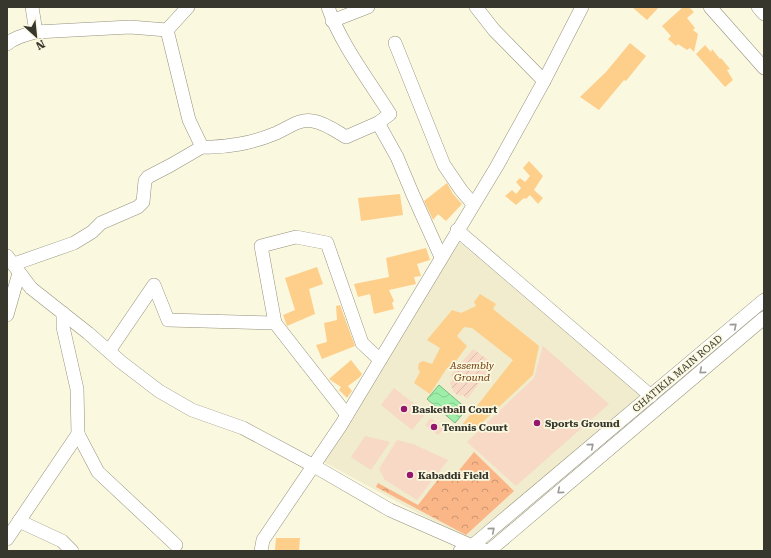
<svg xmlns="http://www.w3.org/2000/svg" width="771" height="558" viewBox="0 0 771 558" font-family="'Roboto Serif',serif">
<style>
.built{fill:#f0eccd}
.forest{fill:url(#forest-crowns)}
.garden{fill:url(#garden-furrows)}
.pitch{fill:#f7d9c6}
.water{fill:url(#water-waves);stroke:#7eb783}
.building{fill:#fdcf8a}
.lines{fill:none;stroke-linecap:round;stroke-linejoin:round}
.minor-casing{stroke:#94917c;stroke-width:14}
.minor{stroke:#fff;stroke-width:13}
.oneway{stroke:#9c9b96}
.poi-dot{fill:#95156f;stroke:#fbf8e0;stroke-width:1.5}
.labels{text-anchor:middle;stroke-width:3.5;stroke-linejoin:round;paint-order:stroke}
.park-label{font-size:10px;font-style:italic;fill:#703a0d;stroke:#fbf8e0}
.street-label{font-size:10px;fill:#38372e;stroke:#fbf8e0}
.poi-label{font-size:10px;font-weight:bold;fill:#38372e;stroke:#fbf8e0;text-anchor:start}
</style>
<defs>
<pattern id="forest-crowns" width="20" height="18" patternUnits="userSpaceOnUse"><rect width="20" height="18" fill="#fbb688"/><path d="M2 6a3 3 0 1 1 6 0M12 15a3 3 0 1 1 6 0" fill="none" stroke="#cc9570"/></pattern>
<pattern id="garden-furrows" width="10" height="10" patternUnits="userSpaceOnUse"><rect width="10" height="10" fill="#f7d9c6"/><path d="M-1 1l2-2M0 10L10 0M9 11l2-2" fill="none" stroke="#d4bbaa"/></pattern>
<pattern id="water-waves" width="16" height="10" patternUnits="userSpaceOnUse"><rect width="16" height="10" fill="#9ceea8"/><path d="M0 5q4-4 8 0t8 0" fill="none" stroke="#87cd91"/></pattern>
</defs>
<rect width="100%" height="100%" fill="#fbf8e0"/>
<path class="built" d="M 459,242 L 644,396 L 471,542 L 324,462 Z"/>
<path class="forest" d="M 474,452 L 514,491 L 466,535 L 376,487 L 378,483 L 418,505 L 443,473 L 456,474 Z"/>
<path class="garden" d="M 473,349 L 494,364 L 467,399 L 463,395 C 455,397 452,389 450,383 L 454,378 L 451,375 Z"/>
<g class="pitch">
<path d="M 543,346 L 609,404 L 516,486 L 467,442 L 534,378 Z"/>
<path d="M 394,388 L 426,413 L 412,430 L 381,405 Z"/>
<path d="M 431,418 L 444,429 L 438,435 L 425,425 Z"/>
<path d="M 365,436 L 390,442 L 371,470 L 351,457 Z"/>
<path d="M 397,440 L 413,444 L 448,460 L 417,500 L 385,480 L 379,469 Z"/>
</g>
<path class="water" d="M 439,385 L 467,409 L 455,423 L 427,399 Z"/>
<g class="building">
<path d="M 632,7 L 659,7 L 647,20 Z"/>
<path d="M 683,7 L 689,7 L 694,12 L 687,18 L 695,28 L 693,30 L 698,34 L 694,52 L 690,48 L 687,50 L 678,44 L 676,46 L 668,39 L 671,36 L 662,26 Z"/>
<path d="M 630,43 L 646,56 L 626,81 L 624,80 L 599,110 L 580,97 L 606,72 Z"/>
<path d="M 705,45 L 711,52 L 712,49 L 720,59 L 721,58 L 730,69 L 727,70 L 733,80 L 725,87 L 696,54 Z"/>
<path d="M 529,161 L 543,176 L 534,190 L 543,198 L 538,204 L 530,195 L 526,199 L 524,198 L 516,205 L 505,196 L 512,190 L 516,194 L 521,188 L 516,182 L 520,178 L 525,182 L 530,176 L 523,168 Z"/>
<path d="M 447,183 L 453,194 L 462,204 L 446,221 L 438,214 L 433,220 L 424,201 Z"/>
<path d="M 400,194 L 403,215 L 361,221 L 358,198 Z"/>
<path d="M 426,248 L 430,260 L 417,264 L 421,276 L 414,277 L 416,284 L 389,290 L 394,301 L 392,303 L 394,309 L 374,314 L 370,294 L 358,297 L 354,284 L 389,277 L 386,258 Z"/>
<path d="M 317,267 L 323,284 L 309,289 L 315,314 L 287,326 L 283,315 L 295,310 L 285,278 Z"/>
<path d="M 480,294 L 496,304 L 493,309 L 539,346 L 533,375 L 471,433 L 462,425 L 513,360 L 472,328 L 464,327 L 457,336 L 467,346 L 450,369 L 447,368 L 430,394 L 414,383 L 420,372 L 418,368 L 419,363 L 423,361 L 432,364 L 440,348 L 427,340 L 452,310 L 461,313 L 476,306 L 474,302 Z"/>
<path d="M 340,305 L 355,346 L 322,359 L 316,345 L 327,342 L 324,323 L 337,320 L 336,306 Z"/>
<path d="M 351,360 L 362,374 L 360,377 L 348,386 L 352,391 L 347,398 L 339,390 L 341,387 L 329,379 Z"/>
<path d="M 276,538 L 300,538 L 299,551 L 275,550 Z"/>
</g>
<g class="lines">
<g class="minor-casing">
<g id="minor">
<path d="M 32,7 L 36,32"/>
<path d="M 328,7 C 340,43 370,82 390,114 L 378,123"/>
<path d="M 476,7 L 494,30 L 544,81"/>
<path d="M 710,7 L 764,68"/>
<path d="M 758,7 L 764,14"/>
<path d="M 332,21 L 368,7"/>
<path d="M 167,30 L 188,7"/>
<path d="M 395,43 L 444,165 L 461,190 L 473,204"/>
<path d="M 7,44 C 15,37 25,35 36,32 L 130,27 L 167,30 L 189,120 L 202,147 C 225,148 252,143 274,134 C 287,129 299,118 313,121 C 325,123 336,131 346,137 L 378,123 L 397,157 L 413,195 L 441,257"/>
<path d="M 457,230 L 651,396"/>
<path d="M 7,256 L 31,288 L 88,333 L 121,362 L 159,391 L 192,410 L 243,428 L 314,466 L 390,510 L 472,546 L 488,551"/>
<path d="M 14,264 L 74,243 L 92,232 L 101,223 L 138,207 L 143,202 L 145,181 L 148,177 L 171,165 L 202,147"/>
<path d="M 7,315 L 19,273"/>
<path d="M 275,323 L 261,246 L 296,237 L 327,243 L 362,343 L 380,360"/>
<path d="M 109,351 L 154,285 L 168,320 L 275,323 L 347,415"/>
<path d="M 78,434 L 98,472 L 176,545"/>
<path d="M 19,521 L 62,541 L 72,551"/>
<path d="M 7,539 L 78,434 L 77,389 L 63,327 L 63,313"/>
<path d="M 261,551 L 263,540 L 341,425 L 497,166 L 544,81 L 582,7"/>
<path d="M 460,551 L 472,546 L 764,300"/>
<path d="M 489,551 L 764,318"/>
</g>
</g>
<use href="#minor" class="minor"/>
</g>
<defs><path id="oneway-chevron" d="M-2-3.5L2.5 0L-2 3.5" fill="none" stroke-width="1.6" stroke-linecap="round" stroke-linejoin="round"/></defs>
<g class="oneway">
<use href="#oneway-chevron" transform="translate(734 326) rotate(-40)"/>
<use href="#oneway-chevron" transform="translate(702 371) rotate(140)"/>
<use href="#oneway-chevron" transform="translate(591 446) rotate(-40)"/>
<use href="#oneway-chevron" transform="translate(560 491) rotate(140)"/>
<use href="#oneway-chevron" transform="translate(492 530) rotate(-40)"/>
</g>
<g class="poi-dot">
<circle cx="404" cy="409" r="4"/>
<circle cx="537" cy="423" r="4"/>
<circle cx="434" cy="427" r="4"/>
<circle cx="410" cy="475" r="4"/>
</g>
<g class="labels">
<g class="park-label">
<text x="472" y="369">Assembly<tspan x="472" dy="12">Ground</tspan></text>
</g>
<g class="street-label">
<text transform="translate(677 373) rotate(-40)" y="4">GHATIKIA MAIN ROAD</text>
</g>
<g class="poi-label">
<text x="412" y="413">Basketball Court</text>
<text x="545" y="427">Sports Ground</text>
<text x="442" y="431">Tennis Court</text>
<text x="418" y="479">Kabaddi Field</text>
</g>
</g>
<rect width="771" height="558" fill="none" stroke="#38372e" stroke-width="16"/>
<g transform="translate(36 36) rotate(153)" stroke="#fbf8e0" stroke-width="3" paint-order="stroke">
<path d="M0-3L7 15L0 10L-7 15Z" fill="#38372e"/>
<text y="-6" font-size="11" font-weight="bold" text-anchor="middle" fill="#38372e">N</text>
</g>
</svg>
